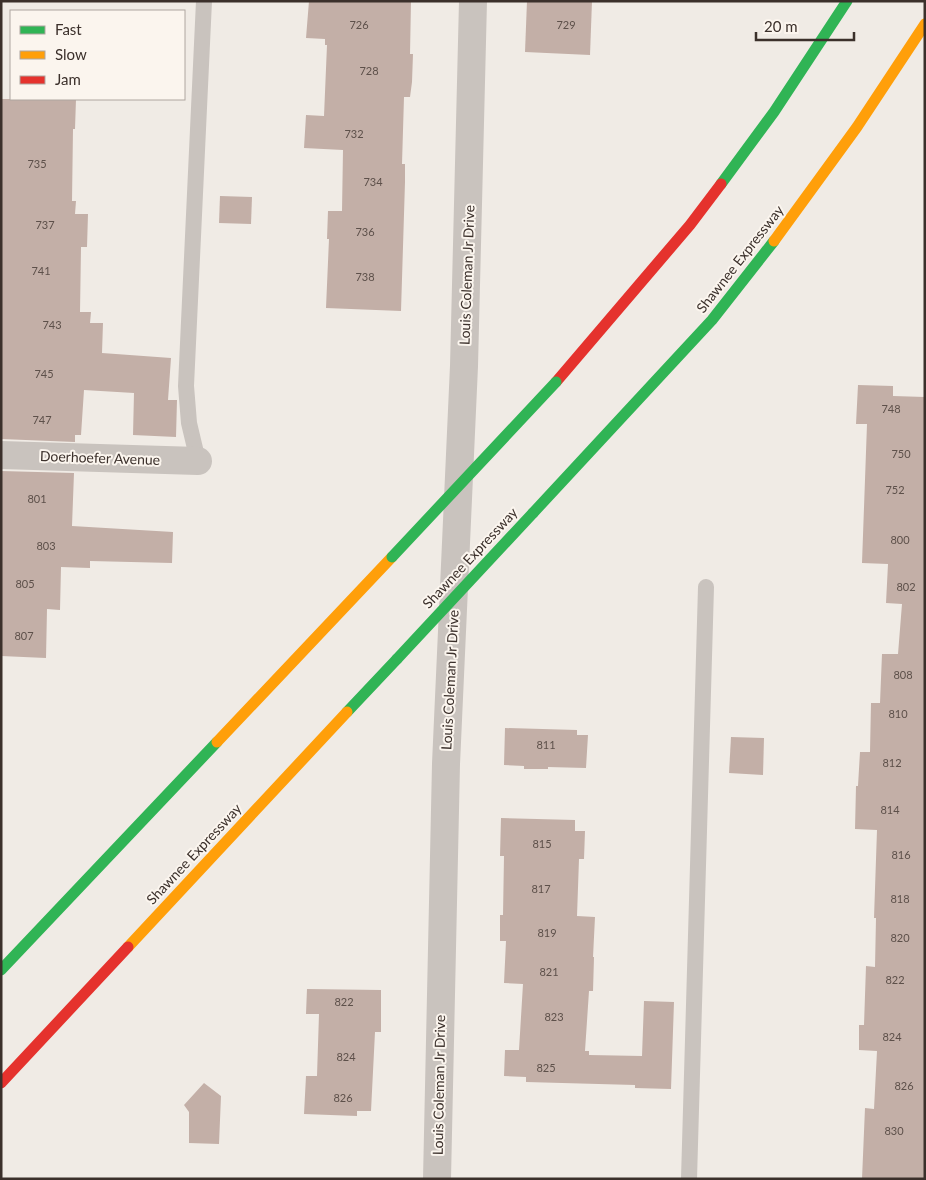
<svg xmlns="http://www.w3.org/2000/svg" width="926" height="1180" viewBox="0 0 926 1180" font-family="Lato,sans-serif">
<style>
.building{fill:#c3afa7}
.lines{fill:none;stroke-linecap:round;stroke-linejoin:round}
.lane{stroke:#c9c3be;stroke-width:16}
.street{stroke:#c9c3be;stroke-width:28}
.fast{stroke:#30b455;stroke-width:11}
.slow{stroke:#ff9f0a;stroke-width:11}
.jam{stroke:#e5322d;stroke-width:11}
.fast-bridge{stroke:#30b455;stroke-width:11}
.labels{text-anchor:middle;stroke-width:4;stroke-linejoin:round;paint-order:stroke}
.number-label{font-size:11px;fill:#5d504a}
.street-label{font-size:14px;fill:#3b302b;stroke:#fbf5ee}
</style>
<rect width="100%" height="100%" fill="#f0ebe5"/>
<g class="building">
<path d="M 309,1 L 411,1 L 410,54 L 413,54 L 412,82 L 410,97 L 404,97 L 402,164 L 405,164 L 405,182 L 401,311 L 326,308 L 329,239 L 327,239 L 328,211 L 342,211 L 343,150 L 304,148 L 306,115 L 324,116 L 327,45 L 325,45 L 325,39 L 306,38 Z"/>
<path d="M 527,1 L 592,1 L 590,55 L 525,52 Z"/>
<path d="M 1,99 L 76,99 L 75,129 L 73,129 L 72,201 L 76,201 L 75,214 L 88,214 L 87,247 L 81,247 L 80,312 L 91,312 L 90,323 L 103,323 L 102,353 L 171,358 L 168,400 L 177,400 L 176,437 L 133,435 L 134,393 L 84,390 L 81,435 L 75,435 L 75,442 L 1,439 Z"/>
<path d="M 220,196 L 252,197 L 251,224 L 219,223 Z"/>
<path d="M 858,385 L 893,386 L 893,396 L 925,397 L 925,1179 L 862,1179 L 865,1108 L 874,1109 L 877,1051 L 859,1050 L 859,1025 L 864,1025 L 866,966 L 875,967 L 876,918 L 874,918 L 877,830 L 855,829 L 856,786 L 858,786 L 860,752 L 870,752 L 871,703 L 880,703 L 882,654 L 898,654 L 902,604 L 886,603 L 888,564 L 862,563 L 867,424 L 856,424 Z"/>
<path d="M 1,471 L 74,473 L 72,526 L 173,532 L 172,563 L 90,561 L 90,568 L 61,567 L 60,610 L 47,609 L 46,658 L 1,656 Z"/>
<path d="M 505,728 L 577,730 L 577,735 L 588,735 L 586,768 L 548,767 L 548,769 L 524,769 L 524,766 L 504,765 Z"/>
<path d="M 731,737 L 764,738 L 763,775 L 729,773 Z"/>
<path d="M 501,818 L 575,820 L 575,831 L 585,831 L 584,859 L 579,859 L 577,916 L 595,917 L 593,957 L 594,957 L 593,991 L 589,991 L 585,1051 L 589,1051 L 589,1055 L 642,1056 L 644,1001 L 674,1002 L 671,1089 L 635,1088 L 635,1085 L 526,1082 L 526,1077 L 504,1076 L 505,1050 L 519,1050 L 523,984 L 504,983 L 506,941 L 500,941 L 500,915 L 503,915 L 504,856 L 500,856 Z"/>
<path d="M 307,989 L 381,990 L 381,1032 L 375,1032 L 371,1111 L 357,1111 L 357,1116 L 304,1114 L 306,1076 L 317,1076 L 319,1014 L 306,1014 Z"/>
<path d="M 204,1083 L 221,1096 L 219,1144 L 189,1143 L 189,1112 L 184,1105 Z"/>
</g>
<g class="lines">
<g class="lane">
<path d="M 198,461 L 189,423 L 186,386 L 204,1"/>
<path d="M 689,1179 L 706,587"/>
</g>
<g class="street">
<path d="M 1,455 L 198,461"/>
<path d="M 437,1179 L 446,764 L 464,366 L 473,1"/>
</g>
<g class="fast">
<path d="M 721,184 L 774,112 L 847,1"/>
<path d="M 533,513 L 712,320 L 774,241"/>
<path d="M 347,712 L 397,659"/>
<path d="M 1,970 L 217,742"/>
</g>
<g class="slow">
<path d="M 774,241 L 857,127 L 925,24"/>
<path d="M 217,742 L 392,557"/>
<path d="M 128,947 L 347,712"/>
</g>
<g class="jam">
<path d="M 556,382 L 690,225 L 721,184"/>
<path d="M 1,1083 L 128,947"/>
</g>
<g class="fast-bridge">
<path d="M 392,557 L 556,382"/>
<path d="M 397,659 L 533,513"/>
</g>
</g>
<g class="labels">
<g class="number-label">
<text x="359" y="29">726</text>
<text x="566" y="29">729</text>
<text x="369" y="75">728</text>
<text x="354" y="138">732</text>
<text x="37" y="168">735</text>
<text x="373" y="186">734</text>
<text x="45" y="229">737</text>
<text x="365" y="236">736</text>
<text x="41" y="275">741</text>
<text x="365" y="281">738</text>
<text x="52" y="329">743</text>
<text x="44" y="378">745</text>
<text x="891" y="413">748</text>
<text x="42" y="424">747</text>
<text x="901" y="458">750</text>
<text x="895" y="494">752</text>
<text x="37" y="503">801</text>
<text x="900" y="544">800</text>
<text x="46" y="550">803</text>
<text x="25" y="588">805</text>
<text x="906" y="591">802</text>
<text x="24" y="640">807</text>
<text x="903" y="679">808</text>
<text x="898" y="718">810</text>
<text x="546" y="749">811</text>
<text x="892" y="767">812</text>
<text x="890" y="814">814</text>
<text x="542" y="848">815</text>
<text x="901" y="859">816</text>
<text x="541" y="893">817</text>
<text x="900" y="903">818</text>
<text x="547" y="937">819</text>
<text x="900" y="942">820</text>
<text x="549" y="976">821</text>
<text x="895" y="984">822</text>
<text x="344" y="1006">822</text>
<text x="554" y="1021">823</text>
<text x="892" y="1041">824</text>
<text x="346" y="1061">824</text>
<text x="546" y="1072">825</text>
<text x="904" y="1090">826</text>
<text x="343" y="1102">826</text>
<text x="894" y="1135">830</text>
</g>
<g class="street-label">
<text transform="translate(740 259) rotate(-52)" y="5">Shawnee Expressway</text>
<text transform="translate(467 275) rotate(-88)" y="5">Louis Coleman Jr Drive</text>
<text transform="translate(100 458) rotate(2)" y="5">Doerhoefer Avenue</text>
<text transform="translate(470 558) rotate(-47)" y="5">Shawnee Expressway</text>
<text transform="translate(450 680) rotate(-87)" y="5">Louis Coleman Jr Drive</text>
<text transform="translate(194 854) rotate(-47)" y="5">Shawnee Expressway</text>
<text transform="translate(439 1085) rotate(-89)" y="5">Louis Coleman Jr Drive</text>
</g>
</g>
<rect width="926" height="1180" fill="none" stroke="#3b302b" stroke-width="5"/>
<rect x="10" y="10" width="175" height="90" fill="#fbf5ee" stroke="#aea6a0"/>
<rect x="20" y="26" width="25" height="8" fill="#30b455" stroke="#aea6a0"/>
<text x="55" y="35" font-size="15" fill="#3b302b">Fast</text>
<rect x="20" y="51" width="25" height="8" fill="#ff9f0a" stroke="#aea6a0"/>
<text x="55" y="60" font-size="15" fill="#3b302b">Slow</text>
<rect x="20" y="76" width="25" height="8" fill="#e5322d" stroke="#aea6a0"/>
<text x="55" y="85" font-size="15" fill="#3b302b">Jam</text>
<path d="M756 32v8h98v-8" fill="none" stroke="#3b302b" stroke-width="2.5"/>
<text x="764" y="32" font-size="15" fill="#3b302b" stroke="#fbf5ee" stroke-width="4" paint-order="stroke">20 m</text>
</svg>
